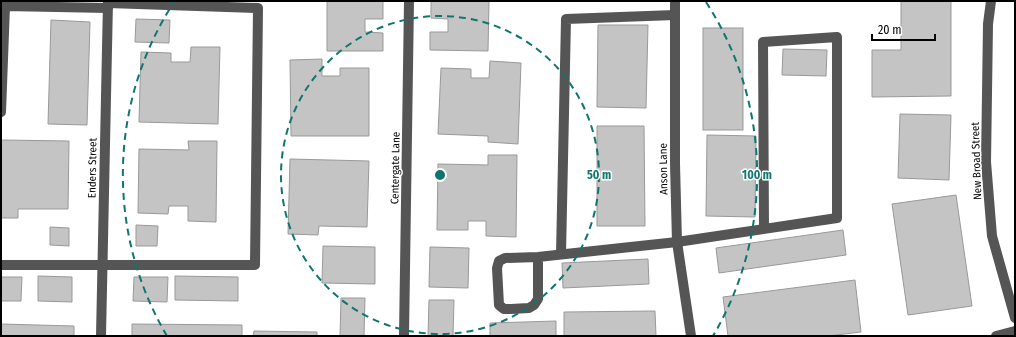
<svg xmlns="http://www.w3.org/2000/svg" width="1016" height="337" viewBox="0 0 1016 337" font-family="'Fira Sans Condensed',sans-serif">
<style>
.building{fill:#c4c4c4;stroke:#999}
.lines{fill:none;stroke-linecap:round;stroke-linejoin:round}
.minor{stroke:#555;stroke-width:10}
.ring{fill:none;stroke:#0f766e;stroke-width:2;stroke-dasharray:7 5}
.labels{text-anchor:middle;stroke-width:3;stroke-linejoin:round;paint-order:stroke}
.street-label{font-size:11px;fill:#000;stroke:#fff}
.centre{fill:#0f766e;stroke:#fff;stroke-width:2}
.ring-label{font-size:12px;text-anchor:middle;font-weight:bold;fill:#0f766e;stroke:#fff;stroke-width:3;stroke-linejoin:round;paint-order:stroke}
</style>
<rect width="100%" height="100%" fill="#fff"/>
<g class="building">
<path d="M 327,1 L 383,1 L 383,19 L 365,19 L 365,32 L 383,33 L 383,51 L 327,51 Z"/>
<path d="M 431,1 L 489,1 L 488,51 L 430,50 L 430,32 L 448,32 L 448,19 L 431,18 Z"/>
<path d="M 901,1 L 951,1 L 951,96 L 872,97 L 872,50 L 901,50 Z"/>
<path d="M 136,19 L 170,20 L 169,43 L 135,42 Z"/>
<path d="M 51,20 L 90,22 L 87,125 L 48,124 Z"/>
<path d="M 598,25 L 648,25 L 646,108 L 597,107 Z"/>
<rect x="703" y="28" width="40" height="102"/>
<path d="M 191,47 L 220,47 L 218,124 L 139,122 L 141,52 L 171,53 L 171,62 L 190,62 Z"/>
<path d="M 783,49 L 827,50 L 826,76 L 782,75 Z"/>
<path d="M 322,59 L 322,76 L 340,76 L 340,68 L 369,68 L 369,136 L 291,136 L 290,60 Z"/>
<path d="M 490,61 L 521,63 L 518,144 L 488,142 L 488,136 L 438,134 L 441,68 L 471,69 L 471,78 L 489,78 Z"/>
<path d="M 900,114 L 951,115 L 949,180 L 898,178 Z"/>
<path d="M 597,126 L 644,126 L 645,226 L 597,226 Z"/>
<path d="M 707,135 L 756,136 L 755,217 L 706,216 Z"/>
<path d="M 1,140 L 69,141 L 68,209 L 18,209 L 18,218 L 1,218 Z"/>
<path d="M 188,141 L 217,141 L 216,222 L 188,221 L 188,206 L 169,206 L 168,214 L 138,213 L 139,149 L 189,150 Z"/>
<path d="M 488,155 L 517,155 L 516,237 L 486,236 L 486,221 L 468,221 L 468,230 L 437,230 L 438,164 L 488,165 Z"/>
<path d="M 290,159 L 369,161 L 367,227 L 319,226 L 318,235 L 288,234 Z"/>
<path d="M 956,195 L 972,306 L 908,315 L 892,204 Z"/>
<path d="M 136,225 L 158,226 L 157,246 L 136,246 Z"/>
<path d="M 50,227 L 69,228 L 69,246 L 50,245 Z"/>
<path d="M 843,230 L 846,255 L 719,273 L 716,248 Z"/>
<path d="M 323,246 L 375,247 L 375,284 L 322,283 Z"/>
<path d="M 430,247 L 469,248 L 468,288 L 429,287 Z"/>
<path d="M 648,259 L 649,284 L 563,288 L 562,263 Z"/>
<path d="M 38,276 L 72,277 L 72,302 L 38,301 Z"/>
<path d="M 175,276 L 238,277 L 238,301 L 175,300 Z"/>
<path d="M 1,277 L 22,277 L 21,301 L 1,301 Z"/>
<path d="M 134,277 L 168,277 L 167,302 L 133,301 Z"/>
<path d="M 855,280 L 861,332 L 828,336 L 728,336 L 723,297 Z"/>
<path d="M 341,298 L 365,298 L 364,336 L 340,336 Z"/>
<path d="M 429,300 L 454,300 L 453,336 L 428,336 Z"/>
<path d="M 655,311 L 656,336 L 564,336 L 564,312 Z"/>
<path d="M 556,321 L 556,336 L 490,336 L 490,323 Z"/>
<path d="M 1,324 L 74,326 L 74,336 L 1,336 Z"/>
<path d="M 132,324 L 242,325 L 242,336 L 132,336 Z"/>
<path d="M 254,331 L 317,332 L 317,336 L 253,336 Z"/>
</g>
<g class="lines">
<g class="minor">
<path d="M 675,1 L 675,164 L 677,242 L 691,336"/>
<path d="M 991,1 L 988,24 L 986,162 L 992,236 L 1015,318"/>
<path d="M 1,112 L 5,6 L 108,8"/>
<path d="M 561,254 L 566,19 L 675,15"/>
<path d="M 538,257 L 538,299 L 534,305 L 529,308 L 511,309 L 504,309 L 499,305 L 497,268 L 499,261 L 505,258 L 538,257 L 677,242 L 837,218 L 837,37 L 763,42 L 764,229"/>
<path d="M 1,265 L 255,265 L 258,8 L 108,3"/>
<path d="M 101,336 L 108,1"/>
<path d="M 404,336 L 409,1"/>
<path d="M 996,336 L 1015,331"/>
</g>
</g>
<g class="ring">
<circle cx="440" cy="175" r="159"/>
<path d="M167 336A317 317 0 0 1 174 2M706 2A317 317 0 0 1 713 336"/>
</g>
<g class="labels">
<g class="street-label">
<text transform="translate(976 161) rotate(-92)" y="4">New Broad Street</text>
<text transform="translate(92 168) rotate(-89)" y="4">Enders Street</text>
<text transform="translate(395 168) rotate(-89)" y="4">Centergate Lane</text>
<text transform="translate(663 169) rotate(-91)" y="4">Anson Lane</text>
</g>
</g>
<circle cx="440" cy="175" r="6" class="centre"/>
<g class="ring-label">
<text x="599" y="179">50 m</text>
<text x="757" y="179">100 m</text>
</g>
<rect width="1016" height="337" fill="none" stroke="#000000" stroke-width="4"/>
<path d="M872 34v6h63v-6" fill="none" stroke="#000000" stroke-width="2"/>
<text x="878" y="34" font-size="12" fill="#000000" stroke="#ffffff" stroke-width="3" paint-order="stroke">20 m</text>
</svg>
